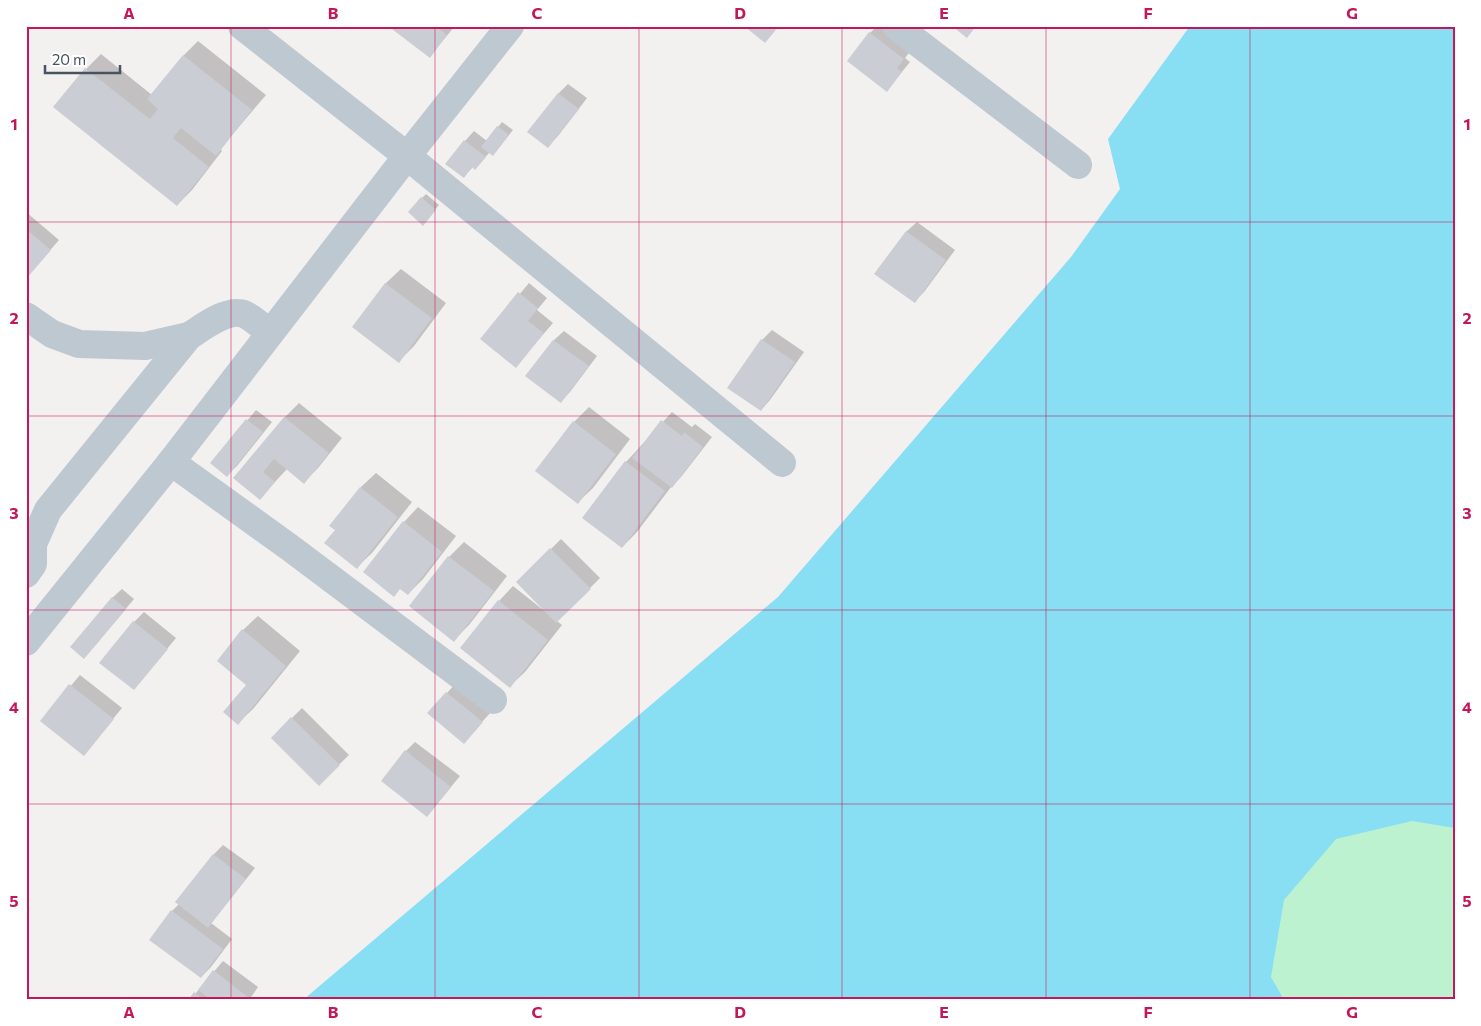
<svg xmlns="http://www.w3.org/2000/svg" width="1481" height="1026" viewBox="0 0 1481 1026" font-family="Commissioner,sans-serif">
<style>
.green{fill:#bdf2d0}
.water{fill:#88def2}
.shadow{fill:#0003}
.building{fill:#cacdd3}
.lines{fill:none;stroke-linecap:round;stroke-linejoin:round}
.minor{stroke:#bdc8d0;stroke-width:28}
.grid{fill:none;stroke:#c2185b;stroke-width:1;stroke-opacity:0.55}
.neatline{fill:none;stroke:#c2185b;stroke-width:2}
.grid-label{font-size:16px;text-anchor:middle;font-weight:bold;fill:#c2185b}
</style>
<rect width="100%" height="100%" fill="#f3f0f0"/>
<path class="green" d="M 1455,738 L 1455,1000 L 1160,1000 L 1183,956 Z"/>
<path class="water" d="M 1190,26 L 1455,26 L 1455,828 L 1412,821 L 1336,839 L 1284,900 L 1271,977 L 1284,1000 L 303,1000 L 778,597 L 1071,257 L 1120,189 L 1108,139 Z"/>
<g class="shadow">
<path d="M 390,26 L 455,26 L 430,56 Z"/>
<path d="M 877,26 L 884,26 L 913,48 L 905,58 L 910,62 L 887,90 L 870,33 Z"/>
<path d="M 198,41 L 266,95 L 220,149 L 222,151 L 192,190 L 177,205 L 55,107 L 86,69 L 101,54 L 152,95 L 184,55 Z"/>
<path d="M 568,84 L 587,98 L 558,136 L 548,146 L 529,132 L 559,93 Z"/>
<path d="M 502,122 L 513,130 L 497,150 L 490,152 L 475,168 L 473,167 L 463,177 L 465,141 L 474,131 L 487,141 Z"/>
<path d="M 426,194 L 439,205 L 427,219 L 422,198 Z"/>
<path d="M 26,212 L 59,240 L 26,278 Z"/>
<path d="M 917,222 L 955,250 L 924,292 L 914,302 L 876,274 L 907,231 Z"/>
<path d="M 401,269 L 446,303 L 414,346 L 399,361 L 353,327 L 386,283 Z"/>
<path d="M 529,283 L 547,298 L 537,310 L 553,323 L 516,366 L 482,339 Z"/>
<path d="M 772,330 L 804,352 L 770,400 L 761,410 L 729,388 L 762,340 Z"/>
<path d="M 564,331 L 597,356 L 570,392 L 560,402 L 526,376 L 554,340 Z"/>
<path d="M 299,403 L 342,438 L 318,468 L 304,482 L 287,469 L 260,498 L 235,478 L 285,417 Z"/>
<path d="M 589,407 L 630,439 L 593,488 L 578,502 L 537,471 L 574,422 Z"/>
<path d="M 256,410 L 272,422 L 237,466 L 227,475 L 212,463 Z"/>
<path d="M 672,412 L 692,427 L 695,424 L 712,437 L 681,477 L 671,487 L 637,532 L 622,547 L 584,518 L 626,462 Z"/>
<path d="M 376,473 L 412,502 L 372,553 L 357,567 L 336,530 L 331,525 L 361,487 Z"/>
<path d="M 418,507 L 456,536 L 423,579 L 408,594 L 404,522 Z"/>
<path d="M 561,539 L 600,578 L 557,621 L 562,625 L 525,672 L 510,686 L 499,601 L 513,586 L 542,609 L 543,608 L 518,582 Z"/>
<path d="M 464,542 L 507,576 L 469,625 L 454,640 L 411,606 L 449,557 Z"/>
<path d="M 122,589 L 134,599 L 93,648 L 112,598 Z"/>
<path d="M 144,612 L 176,638 L 134,689 L 134,622 Z"/>
<path d="M 258,616 L 300,651 L 253,709 L 238,723 L 248,684 L 243,630 Z"/>
<path d="M 80,675 L 122,708 L 84,754 L 42,720 Z"/>
<path d="M 456,683 L 491,712 L 464,742 L 429,713 Z"/>
<path d="M 302,708 L 349,755 L 319,784 L 272,738 Z"/>
<path d="M 415,742 L 460,776 L 427,816 L 406,751 Z"/>
<path d="M 223,845 L 255,868 L 211,923 L 232,939 L 211,967 L 201,977 L 172,911 L 179,904 L 177,902 L 214,854 Z"/>
<path d="M 223,961 L 258,987 L 249,1000 L 190,1000 Z"/>
</g>
<g class="building">
<path d="M 388,26 L 436,26 L 447,35 L 430,58 Z"/>
<path d="M 744,26 L 779,26 L 765,43 Z"/>
<path d="M 952,26 L 976,26 L 967,38 Z"/>
<path d="M 869,32 L 904,59 L 897,68 L 902,72 L 887,92 L 847,61 Z"/>
<path d="M 183,55 L 252,110 L 216,156 L 181,128 L 173,138 L 209,167 L 177,206 L 53,107 L 85,68 L 150,119 L 158,109 L 147,99 Z"/>
<path d="M 558,93 L 579,109 L 548,148 L 527,132 Z"/>
<path d="M 497,126 L 509,135 L 493,156 L 481,147 Z"/>
<path d="M 464,140 L 486,157 L 475,170 L 472,167 L 464,178 L 445,164 Z"/>
<path d="M 421,197 L 436,210 L 423,226 L 408,212 Z"/>
<path d="M 26,229 L 51,250 L 26,279 Z"/>
<path d="M 906,231 L 946,260 L 915,303 L 874,274 Z"/>
<path d="M 385,283 L 432,318 L 399,363 L 352,327 Z"/>
<path d="M 518,292 L 538,308 L 528,321 L 544,333 L 516,368 L 480,339 Z"/>
<path d="M 761,339 L 795,362 L 761,411 L 727,388 Z"/>
<path d="M 553,340 L 589,366 L 561,403 L 525,376 Z"/>
<path d="M 284,417 L 329,453 L 304,484 L 274,459 L 263,472 L 275,482 L 260,500 L 233,478 Z"/>
<path d="M 246,419 L 263,432 L 227,477 L 210,463 Z"/>
<path d="M 661,420 L 682,436 L 684,432 L 703,447 L 672,488 L 632,458 Z"/>
<path d="M 573,421 L 616,454 L 578,504 L 535,471 Z"/>
<path d="M 625,461 L 665,491 L 622,548 L 582,518 Z"/>
<path d="M 360,487 L 398,517 L 357,569 L 324,543 L 335,530 L 329,526 Z"/>
<path d="M 403,521 L 442,552 L 408,595 L 400,589 L 394,597 L 363,572 Z"/>
<path d="M 550,548 L 591,589 L 556,623 L 516,582 Z"/>
<path d="M 448,556 L 494,591 L 454,642 L 409,606 Z"/>
<path d="M 112,597 L 126,609 L 84,659 L 70,647 Z"/>
<path d="M 498,600 L 548,640 L 510,688 L 460,648 Z"/>
<path d="M 133,621 L 168,649 L 134,690 L 99,663 Z"/>
<path d="M 242,629 L 286,666 L 238,725 L 223,712 L 246,685 L 217,661 Z"/>
<path d="M 69,684 L 114,719 L 84,756 L 40,721 Z"/>
<path d="M 446,692 L 483,722 L 464,744 L 427,713 Z"/>
<path d="M 291,717 L 340,765 L 319,786 L 271,738 Z"/>
<path d="M 405,750 L 451,787 L 427,817 L 381,781 Z"/>
<path d="M 213,854 L 246,879 L 208,928 L 175,902 Z"/>
<path d="M 171,910 L 223,949 L 201,978 L 149,940 Z"/>
<path d="M 213,970 L 249,998 L 248,1000 L 211,1000 L 198,990 Z"/>
<path d="M 194,992 L 204,1000 L 188,1000 Z"/>
</g>
<g class="lines">
<g class="minor">
<path d="M 242,26 L 407,156 L 782,463"/>
<path d="M 896,26 L 1078,165"/>
<path d="M 26,316 L 52,334 L 79,344 L 145,346 L 189,336"/>
<path d="M 171,462 L 289,547 L 493,700"/>
<path d="M 26,574 L 33,564 L 33,544 L 48,510 L 189,336 C 202,328 227,308 244,314 C 251,317 264,328 270,333"/>
<path d="M 26,642 L 171,462 L 407,156 L 510,26"/>
</g>
</g>
<path class="grid" d="M 231,26 L 231,1000M 435,26 L 435,1000M 639,26 L 639,1000M 842,26 L 842,1000M 1046,26 L 1046,1000M 1250,26 L 1250,1000M 26,222 L 1455,222M 26,416 L 1455,416M 26,610 L 1455,610M 26,804 L 1455,804"/>
<rect width="1481" height="1026" fill="none" stroke="#ffffff" stroke-width="55"/>
<path d="M45 65v8h75v-8" fill="none" stroke="#47545f" stroke-width="2.5"/>
<text x="52" y="65" font-size="15" fill="#47545f" stroke="#ffffff" stroke-width="4" paint-order="stroke">20 m</text>
<rect x="28" y="28" width="1426" height="970" class="neatline"/>
<g class="grid-label">
<text x="129" y="19">A</text>
<text x="333" y="19">B</text>
<text x="537" y="19">C</text>
<text x="740" y="19">D</text>
<text x="944" y="19">E</text>
<text x="1148" y="19">F</text>
<text x="1352" y="19">G</text>
<text x="14" y="130">1</text>
<text x="1467" y="130">1</text>
<text x="14" y="324">2</text>
<text x="1467" y="324">2</text>
<text x="14" y="519">3</text>
<text x="1467" y="519">3</text>
<text x="14" y="713">4</text>
<text x="1467" y="713">4</text>
<text x="14" y="907">5</text>
<text x="1467" y="907">5</text>
<text x="129" y="1018">A</text>
<text x="333" y="1018">B</text>
<text x="537" y="1018">C</text>
<text x="740" y="1018">D</text>
<text x="944" y="1018">E</text>
<text x="1148" y="1018">F</text>
<text x="1352" y="1018">G</text>
</g>
</svg>
